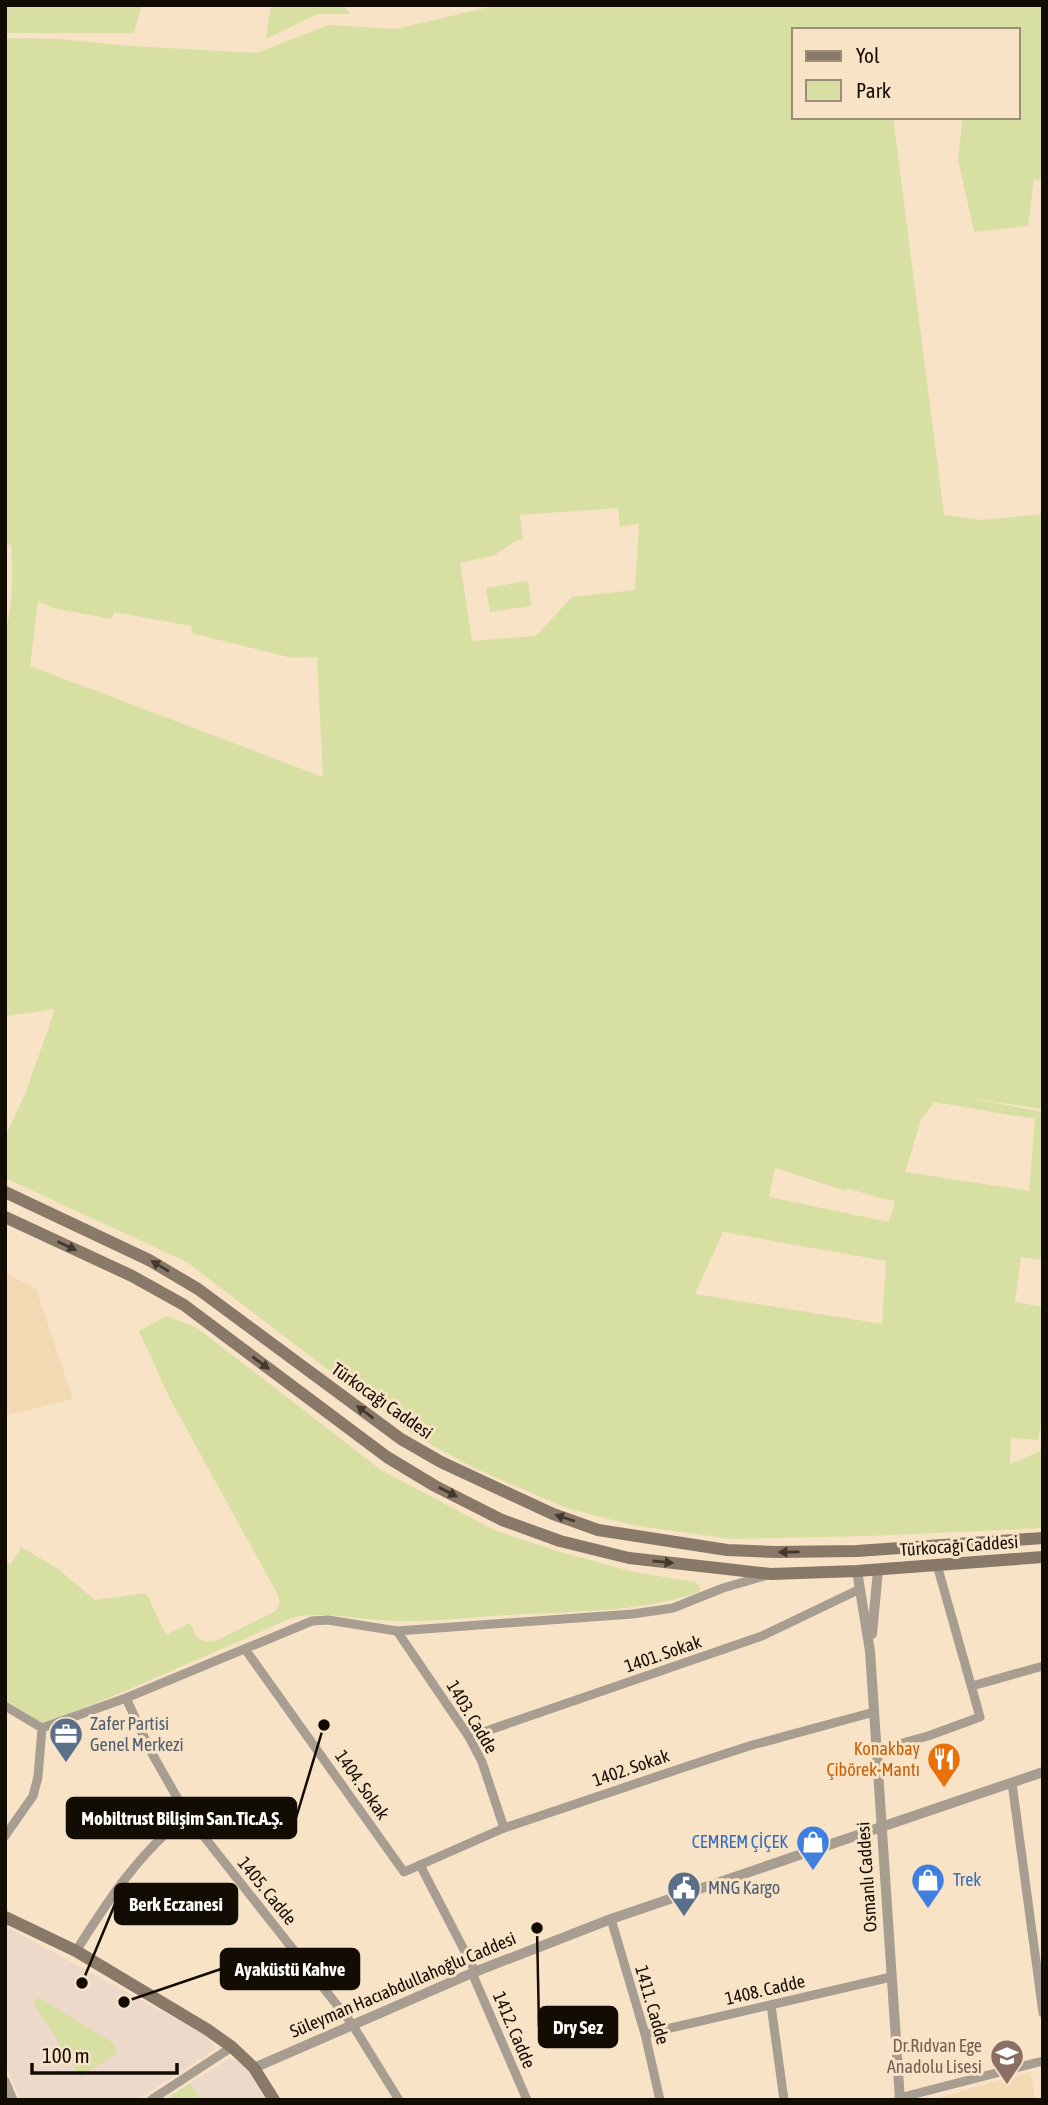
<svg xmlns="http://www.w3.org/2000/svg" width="1048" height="2105" viewBox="0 0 1048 2105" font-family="'Asap Condensed',sans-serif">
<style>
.commercial{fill:#edd9ca}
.built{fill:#f2d9b4}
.green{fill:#d7dfa2;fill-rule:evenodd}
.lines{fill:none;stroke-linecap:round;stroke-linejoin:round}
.minor{stroke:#a79d91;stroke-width:9}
.tertiary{stroke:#a79d91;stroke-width:10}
.secondary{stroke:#887968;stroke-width:12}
.oneway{fill:#42382b}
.labels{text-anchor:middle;stroke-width:6;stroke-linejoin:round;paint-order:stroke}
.street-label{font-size:18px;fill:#130c03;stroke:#f8e3c6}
.service-label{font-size:18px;fill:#4e5e75;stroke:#f8e3c6;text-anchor:start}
.food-label{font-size:18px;fill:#c56008;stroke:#f8e3c6;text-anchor:end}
.shop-label{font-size:18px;fill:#366cbe;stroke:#f8e3c6;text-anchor:end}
.education-label{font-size:18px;fill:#785e54;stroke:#f8e3c6;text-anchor:end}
.leader{fill:none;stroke:#130c03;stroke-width:2.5}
.callout-dot{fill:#130c03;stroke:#f8e3c6;stroke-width:2.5}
.callout{fill:#130c03;stroke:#130c03;stroke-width:2.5}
.callout-label{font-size:19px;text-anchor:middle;font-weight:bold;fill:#fff}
</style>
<rect width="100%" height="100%" fill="#f8e3c6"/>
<g class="commercial">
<path d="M 5,1926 L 207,2036 L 214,2044 L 214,2050 L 137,2100 L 20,2100 L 5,2063 Z"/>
<path d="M 234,2059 L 249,2072 L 266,2100 L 202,2100 L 190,2083 L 227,2060 Z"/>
</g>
<g class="built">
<path d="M 5,1273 L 36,1289 L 73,1399 L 5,1416 Z"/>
<path d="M 1031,2072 L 1035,2100 L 930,2100 Z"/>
</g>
<g class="green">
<path d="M 5,5 L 142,5 L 134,33 L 5,33 Z"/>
<path d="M 271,5 L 343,5 L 350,14 L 317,14 L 266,39 Z"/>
<path d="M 498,5 L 1043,5 L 1043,180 L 1034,179 L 1028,226 L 974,232 L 958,159 L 963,117 L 1018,117 L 1018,30 L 794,30 L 794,117 L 893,117 L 944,515 L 982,520 L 1043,514 L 1043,1109 L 963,1097 L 1043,1112 L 1043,1260 L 1021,1257 L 1015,1302 L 1043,1307 L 1043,1410 L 1038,1440 L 1011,1438 L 1010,1464 L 1043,1450 L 1043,1528 L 869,1536 L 732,1539 L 637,1526 L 566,1508 L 472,1467 L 412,1434 L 187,1262 L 5,1178 L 5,1137 L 26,1092 L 55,1009 L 5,1016 L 5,635 C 13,602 13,578 11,545 L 5,544 L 5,38 L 58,39 L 130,46 L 256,53 L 329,25 L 396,29 ZM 618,508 L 620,527 L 639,523 L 635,590 L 572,597 L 536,636 L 472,641 L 460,563 L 495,555 L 515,541 L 523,539 L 520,515 ZM 38,602 L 57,609 L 112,619 L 114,612 L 192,626 L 191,633 L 292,658 L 317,657 L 323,777 L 30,666 ZM 934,1102 L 1035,1119 L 1029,1191 L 905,1172 L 921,1120 ZM 775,1168 L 846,1191 L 848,1188 L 876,1197 L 895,1201 L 889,1222 L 769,1197 ZM 723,1232 L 886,1261 L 882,1324 L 695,1294 Z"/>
<path d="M 528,581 L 531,606 L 490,612 L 486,588 Z"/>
<path d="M 166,1316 L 196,1327 L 381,1470 L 496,1531 L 560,1552 L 633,1572 L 695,1582 L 700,1586 L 699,1592 C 638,1613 572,1611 508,1615 C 471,1617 433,1622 396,1621 C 360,1620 331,1611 294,1617 L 123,1692 L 43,1724 L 5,1700 L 5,1561 L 11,1564 L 21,1547 L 57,1568 L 95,1600 L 146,1593 L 166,1635 L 190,1623 L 197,1638 L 206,1642 L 215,1641 L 277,1610 L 280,1602 L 277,1593 L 170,1399 L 139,1331 Z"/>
<path d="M 38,1997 L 113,2043 L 118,2053 L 80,2077 L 34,2003 Z"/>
<path d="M 190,2083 L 201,2100 L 171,2100 L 169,2097 Z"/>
</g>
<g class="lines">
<g class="minor">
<path d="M 397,1631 L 469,1737 L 482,1762 L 504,1828"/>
<path d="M 245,1649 L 404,1872 L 504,1828 L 688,1766 L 749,1746 L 874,1712"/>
<path d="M 972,1686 L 1043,1666"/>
<path d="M 126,1698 L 150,1750 L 187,1815 L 352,2024 L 399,2100"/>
<path d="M 5,1706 L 42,1728"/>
<path d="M 42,1728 L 126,1698 L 312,1621 L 328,1620 L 397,1631 L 633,1614 L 673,1608 L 723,1588 L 768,1575"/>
<path d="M 469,1737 L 762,1636 L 860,1589"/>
<path d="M 877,1750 L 928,1736 L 980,1717 L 937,1565"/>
<path d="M 1012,1783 L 1043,2013"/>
<path d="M 5,1836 L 33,1796 L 38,1777 L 42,1728"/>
<path d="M 420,1865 L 475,1971"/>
<path d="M 611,1919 L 645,2034 L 660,2100"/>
<path d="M 76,1951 C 109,1899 138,1854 187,1815"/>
<path d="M 472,1973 L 527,2100"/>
<path d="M 771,2005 L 784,2100"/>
<path d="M 645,2034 L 891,1977"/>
<path d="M 5,2081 L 13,2100"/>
<path d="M 899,2098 L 1043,2061"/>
<path d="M 151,2100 L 232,2047"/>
</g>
<g class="tertiary">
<path d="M 857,1571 L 870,1651 L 900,2100"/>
<path d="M 872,1634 L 878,1570"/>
<path d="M 254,2068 L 472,1973 L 611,1919 L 1043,1772"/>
</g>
<g class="secondary">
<path d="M 5,1192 L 149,1260 L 198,1289 L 401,1439 L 441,1462 L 553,1514 L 598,1530 L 727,1550 L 776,1552 L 857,1551 L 1043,1538"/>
<path d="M 5,1217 L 132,1276 L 184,1305 L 387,1457 L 435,1486 L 502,1520 L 560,1541 L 629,1558 L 771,1574 L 857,1571 L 1043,1557"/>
<path d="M 5,1917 L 76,1951 L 208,2030 L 232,2047 L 254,2068 L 274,2100"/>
</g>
</g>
<defs><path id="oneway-solid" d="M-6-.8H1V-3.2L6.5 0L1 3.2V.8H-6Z" transform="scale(1.75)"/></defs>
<g class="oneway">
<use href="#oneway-solid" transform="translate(67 1246) rotate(25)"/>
<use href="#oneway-solid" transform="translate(160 1266) rotate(-149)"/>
<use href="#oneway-solid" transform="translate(261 1363) rotate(37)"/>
<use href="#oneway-solid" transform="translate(365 1412) rotate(-143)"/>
<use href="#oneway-solid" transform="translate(448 1492) rotate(27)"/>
<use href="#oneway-solid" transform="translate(565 1518) rotate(-162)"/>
<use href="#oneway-solid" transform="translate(789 1552) rotate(179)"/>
<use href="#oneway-solid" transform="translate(663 1562) rotate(6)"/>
</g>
<defs>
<g id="office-pin" transform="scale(1.75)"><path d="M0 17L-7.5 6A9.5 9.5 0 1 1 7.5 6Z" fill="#5c6f8a" stroke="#f8e3c6"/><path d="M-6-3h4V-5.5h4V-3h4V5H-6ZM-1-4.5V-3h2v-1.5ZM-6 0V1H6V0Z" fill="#fff"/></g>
<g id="restaurant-pin" transform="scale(1.75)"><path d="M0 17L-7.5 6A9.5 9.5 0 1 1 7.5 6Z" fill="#e8710a" stroke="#f8e3c6"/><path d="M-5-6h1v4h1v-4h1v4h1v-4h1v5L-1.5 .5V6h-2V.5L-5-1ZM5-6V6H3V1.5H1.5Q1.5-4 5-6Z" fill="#fff"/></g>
<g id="shop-pin" transform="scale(1.75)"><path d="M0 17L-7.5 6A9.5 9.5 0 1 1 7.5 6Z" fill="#3f7fe0" stroke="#f8e3c6"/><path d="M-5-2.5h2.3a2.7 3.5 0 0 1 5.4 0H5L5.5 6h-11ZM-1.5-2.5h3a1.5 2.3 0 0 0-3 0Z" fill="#fff"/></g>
<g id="civic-pin" transform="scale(1.75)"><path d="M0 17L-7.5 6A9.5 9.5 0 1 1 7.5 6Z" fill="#5c6f8a" stroke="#f8e3c6"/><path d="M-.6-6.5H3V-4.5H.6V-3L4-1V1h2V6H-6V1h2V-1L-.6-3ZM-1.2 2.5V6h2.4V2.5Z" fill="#fff"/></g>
<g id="school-pin" transform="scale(1.75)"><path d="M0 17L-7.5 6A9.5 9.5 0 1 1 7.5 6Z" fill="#8d6e63" stroke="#f8e3c6"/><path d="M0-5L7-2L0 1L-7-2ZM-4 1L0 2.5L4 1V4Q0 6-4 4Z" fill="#fff"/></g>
</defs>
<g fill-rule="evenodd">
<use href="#office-pin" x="66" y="1734"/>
<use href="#restaurant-pin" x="944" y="1759"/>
<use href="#shop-pin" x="813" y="1842"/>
<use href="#shop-pin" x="928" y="1880"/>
<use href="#civic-pin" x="684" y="1888"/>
<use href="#school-pin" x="1007" y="2056"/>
</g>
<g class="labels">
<g class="street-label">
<text transform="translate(382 1401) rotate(35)" y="6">Türkocağı Caddesi</text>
<text transform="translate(959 1546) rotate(-4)" y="6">Türkocağı Caddesi</text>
<text transform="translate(663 1654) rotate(-19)" y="6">1401. Sokak</text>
<text transform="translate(472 1717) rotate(59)" y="6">1403. Cadde</text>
<text transform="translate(631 1768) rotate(-19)" y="6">1402. Sokak</text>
<text transform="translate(362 1785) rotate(55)" y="6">1404. Sokak</text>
<text transform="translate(867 1877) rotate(-94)" y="6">Osmanlı Caddesi</text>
<text transform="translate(267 1891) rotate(51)" y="6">1405. Cadde</text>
<text transform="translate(403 1985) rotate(-23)" y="6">Süleyman Hacıabdullahoğlu Caddesi</text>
<text transform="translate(765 1990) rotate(-13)" y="6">1408. Cadde</text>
<text transform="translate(652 2005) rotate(74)" y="6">1411. Cadde</text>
<text transform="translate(514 2030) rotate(67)" y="6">1412. Cadde</text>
</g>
<g class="service-label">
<text x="90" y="1730">Zafer Partisi<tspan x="90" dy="21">Genel Merkezi</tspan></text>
<text x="708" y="1894">MNG Kargo</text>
</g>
<g class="food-label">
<text x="920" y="1755">Konakbay<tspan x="920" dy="21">Çibörek-Mantı</tspan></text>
</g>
<g class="shop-label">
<text x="788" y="1848">CEMREM ÇİÇEK</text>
<text x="953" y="1886" text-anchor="start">Trek</text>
</g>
<g class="education-label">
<text x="982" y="2052">Dr.Rıdvan Ege<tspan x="982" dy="21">Anadolu Lisesi</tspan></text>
</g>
</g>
<path class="leader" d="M324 1725L296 1818M82 1983L115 1904M124 2002L221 1969M537 1928L539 2027"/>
<g class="callout-dot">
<circle cx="324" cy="1725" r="7"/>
<circle cx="82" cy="1983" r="7"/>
<circle cx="124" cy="2002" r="7"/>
<circle cx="537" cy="1928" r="7"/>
</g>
<g class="callout">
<rect x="67" y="1798" width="229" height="40" rx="7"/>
<rect x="115" y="1884" width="122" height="40" rx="7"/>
<rect x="221" y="1949" width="138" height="40" rx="7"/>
<rect x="539" y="2007" width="78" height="40" rx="7"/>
</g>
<g class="callout-label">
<text x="182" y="1825">Mobiltrust Bilişim San.Tic.A.Ş.</text>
<text x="176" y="1911">Berk Eczanesi</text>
<text x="290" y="1976">Ayaküstü Kahve</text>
<text x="578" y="2034">Dry Sez</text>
</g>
<rect width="1048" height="2105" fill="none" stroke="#130c03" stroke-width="14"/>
<rect x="792" y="28" width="228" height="91" fill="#f8e3c6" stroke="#9c8d78" stroke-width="2"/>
<rect x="806" y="51" width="35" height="10" fill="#887968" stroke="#9c8d78" stroke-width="2"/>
<text x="856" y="63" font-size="21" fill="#130c03">Yol</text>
<rect x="806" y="80" width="35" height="21" fill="#d7dfa2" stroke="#9c8d78" stroke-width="2"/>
<text x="856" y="98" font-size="21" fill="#130c03">Park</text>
<path d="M32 2063v10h145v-10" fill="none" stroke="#130c03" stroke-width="3.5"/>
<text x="42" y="2063" font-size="21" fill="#130c03" stroke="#f8e3c6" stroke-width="5" paint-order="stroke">100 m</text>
</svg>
